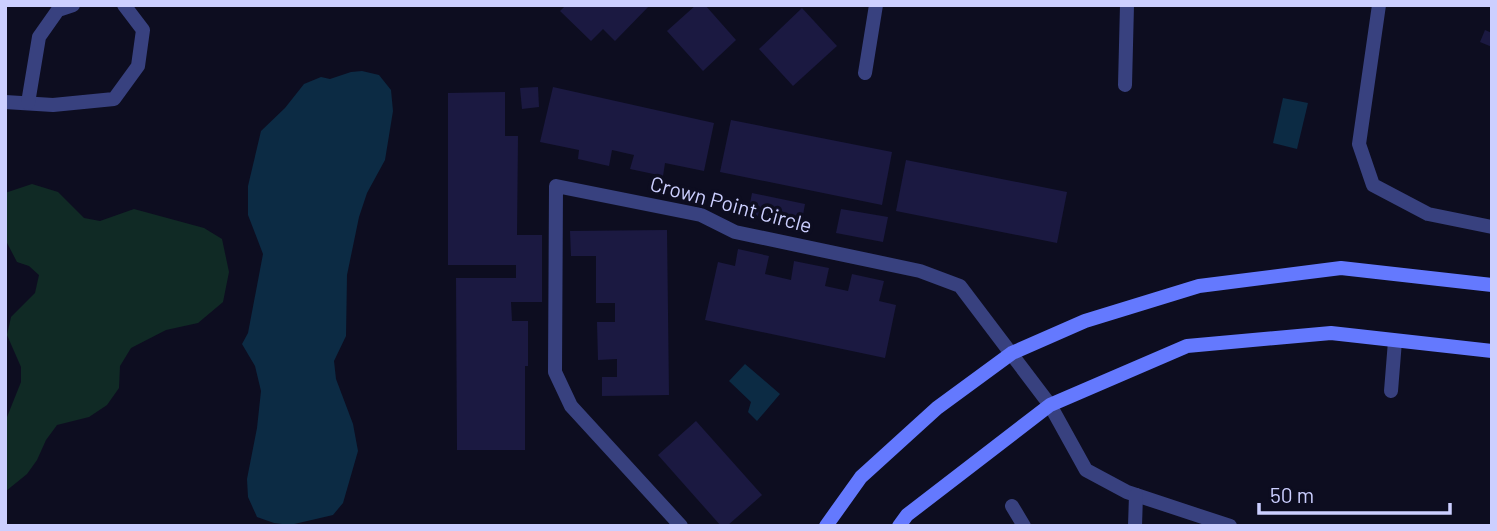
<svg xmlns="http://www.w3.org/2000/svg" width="1497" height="531" viewBox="0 0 1497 531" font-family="Barlow,sans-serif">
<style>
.green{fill:#102a25}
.water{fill:#0c2b44}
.building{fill:#1b1941}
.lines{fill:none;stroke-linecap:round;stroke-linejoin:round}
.lane{stroke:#38417f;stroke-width:14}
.street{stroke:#38417f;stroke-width:14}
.secondary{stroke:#6479fe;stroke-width:14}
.labels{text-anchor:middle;stroke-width:7;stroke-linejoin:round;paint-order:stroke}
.street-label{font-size:21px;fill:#cccfff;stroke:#0d0d20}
</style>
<rect width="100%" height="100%" fill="#0d0d20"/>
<path class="green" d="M 32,184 L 58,192 L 84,218 L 100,221 L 134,209 L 204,228 L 222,239 L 229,272 L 223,302 L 198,323 L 166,330 L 131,348 L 120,366 L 119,388 L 107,405 L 89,417 L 57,425 L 46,440 L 37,460 L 27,474 L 6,491 L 5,422 L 21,382 L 21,367 L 7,335 L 11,317 L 35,293 L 39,275 L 29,266 L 17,262 L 5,239 L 5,193 Z"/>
<g class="water">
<path d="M 362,71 L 379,75 L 391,90 L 393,111 L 385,160 L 367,193 L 359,217 L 347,275 L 346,336 L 334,361 L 336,379 L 353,424 L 358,451 L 343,503 L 333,515 L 290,525 L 274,523 L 257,517 L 248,497 L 247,479 L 257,428 L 261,391 L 255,366 L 242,344 L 248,333 L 263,254 L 248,215 L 248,186 L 261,131 L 285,108 L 304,84 L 321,77 L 330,79 L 351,72 Z"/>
<path d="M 1283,98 L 1308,103 L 1297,149 L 1273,143 Z"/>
<path d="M 745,364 L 780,394 L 757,421 L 748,412 L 751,402 L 729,381 Z"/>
</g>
<g class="building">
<path d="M 566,5 L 650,5 L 615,41 L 603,29 L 591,41 L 560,11 Z"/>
<path d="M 696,5 L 705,5 L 736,40 L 703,71 L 667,31 Z"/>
<path d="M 802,8 L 837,46 L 793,86 L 759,49 Z"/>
<path d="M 1485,30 L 1492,33 L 1492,47 L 1480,42 Z"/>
<path d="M 538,87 L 539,107 L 522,109 L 520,88 Z"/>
<path d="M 553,87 L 714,123 L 704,171 L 665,163 L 663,176 L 630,169 L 634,155 L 612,150 L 609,166 L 578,159 L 579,150 L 540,142 Z"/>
<path d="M 505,92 L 505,136 L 518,136 L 517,235 L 542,235 L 542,302 L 511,302 L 512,321 L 528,321 L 528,366 L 525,366 L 525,450 L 457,450 L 456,278 L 516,278 L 516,265 L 448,265 L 448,93 Z"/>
<path d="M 731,120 L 892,152 L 882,205 L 720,172 Z"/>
<path d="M 906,160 L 1067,192 L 1057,243 L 896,211 Z"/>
<path d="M 752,193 L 805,204 L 801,225 L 748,214 Z"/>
<path d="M 841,209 L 888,217 L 883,242 L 836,233 Z"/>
<path d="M 667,230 L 669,395 L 602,396 L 602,377 L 617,377 L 617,359 L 598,360 L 597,322 L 615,322 L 615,303 L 596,303 L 596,256 L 571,256 L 570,231 Z"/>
<path d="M 738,249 L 769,256 L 765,274 L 791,280 L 794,261 L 829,268 L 825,286 L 848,291 L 852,274 L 884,281 L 879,301 L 896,305 L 885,358 L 705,320 L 718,262 L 735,266 Z"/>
<path d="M 696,421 L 762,495 L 727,526 L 721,526 L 658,455 Z"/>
</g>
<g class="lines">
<g class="lane">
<path d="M 1391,391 L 1395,341"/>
<path d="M 1050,405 L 1086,470 L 1127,492 L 1230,526"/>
<path d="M 1012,506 L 1024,526"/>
<path d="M 1135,526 L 1136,495"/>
</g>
<g class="street">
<path d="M 1379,5 L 1359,144 L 1373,185 L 1428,214 L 1492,227"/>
<path d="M 865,73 L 876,5"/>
<path d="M 1125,85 L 1127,5"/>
<path d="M 5,102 L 53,105 L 114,99 L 138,66 L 143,30 L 124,5"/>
<path d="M 28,103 L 39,37 L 58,10 L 73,5"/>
<path d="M 681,526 L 571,406 L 555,372 L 556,186 L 701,215 L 735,232 L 920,271 L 960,286 L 1050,405"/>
</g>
<g class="secondary">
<path d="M 826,526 L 861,477 L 937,408 L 1012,353 L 1085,321 L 1199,286 L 1341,268 L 1492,285"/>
<path d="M 899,526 L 907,515 L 1050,405 L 1187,346 L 1331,333 L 1492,351"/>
</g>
</g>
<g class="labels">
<g class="street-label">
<text transform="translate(731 205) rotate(15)" y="7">Crown Point Circle</text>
</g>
</g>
<rect width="1497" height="531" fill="none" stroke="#cccfff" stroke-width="14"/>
<path d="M1259 503v10h191v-10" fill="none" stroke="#cccfff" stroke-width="3.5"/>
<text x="1270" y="503" font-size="21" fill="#cccfff" stroke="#0d0d20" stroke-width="5" paint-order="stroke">50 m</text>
</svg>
